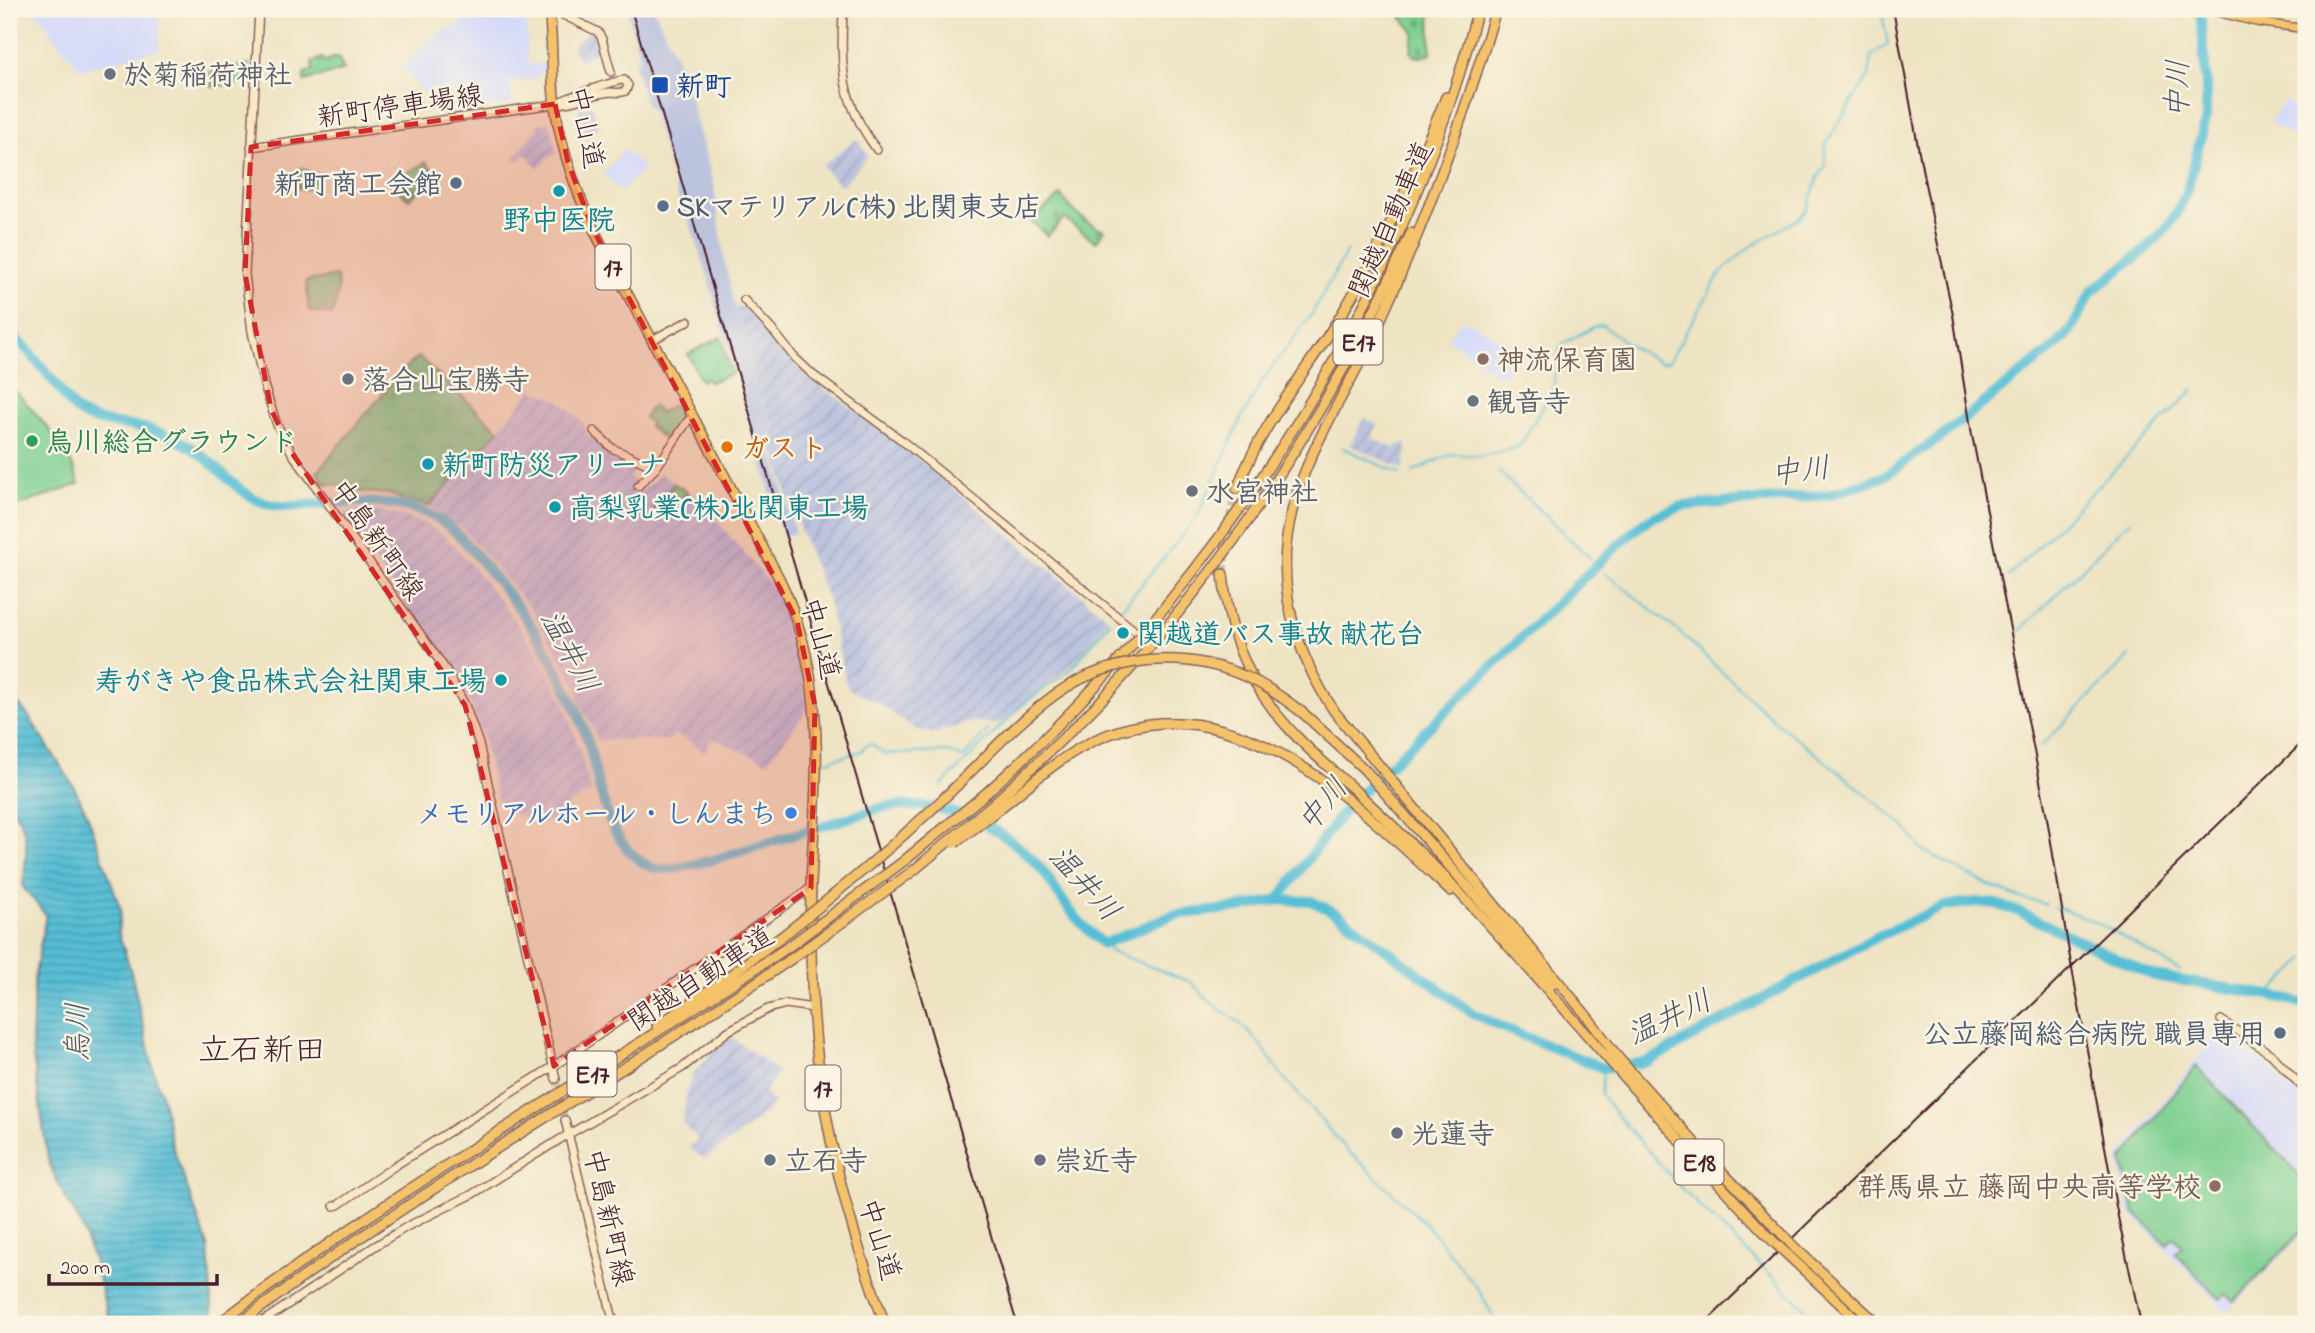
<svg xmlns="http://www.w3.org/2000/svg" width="2315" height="1333" viewBox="0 0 2315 1333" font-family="'Indie Flower','Klee One',sans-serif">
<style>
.built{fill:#d3d9f9}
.industrial{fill:url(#industrial-furrows)}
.railway{fill:#bcc3de}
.grass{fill:url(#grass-tufts);stroke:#64775e;stroke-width:2}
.cemetery{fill:url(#cemetery-stones);stroke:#64775e;stroke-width:2}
.garden{fill:#7dcf91;stroke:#64775e;stroke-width:2}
.water{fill:url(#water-rules);stroke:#506e80;stroke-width:2}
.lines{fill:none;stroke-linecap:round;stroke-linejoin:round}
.stream{stroke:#57bed5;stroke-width:2}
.river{stroke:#57bed5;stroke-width:10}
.secondary-tunnel{stroke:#cdbca4;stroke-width:7;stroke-dasharray:7 3.5;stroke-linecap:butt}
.highway-tunnel{stroke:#cdbca4;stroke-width:9;stroke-dasharray:9 4.5;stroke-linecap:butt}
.secondary-casing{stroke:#836460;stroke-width:10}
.primary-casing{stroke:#836460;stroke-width:10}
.highway-casing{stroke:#836460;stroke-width:12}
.secondary{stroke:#fbe7c3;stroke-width:7}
.primary{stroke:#f4c26a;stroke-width:7}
.highway{stroke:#f4c26a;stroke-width:9}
.rail{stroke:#4a1f2b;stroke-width:2}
.highway-bridge-casing{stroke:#836460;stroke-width:12;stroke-linecap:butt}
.highway-bridge{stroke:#f4c26a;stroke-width:9}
.marked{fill:#d62828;fill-opacity:0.2;stroke:#d62828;stroke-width:5;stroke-dasharray:14 9;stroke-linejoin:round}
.worship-dot{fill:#6b7280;stroke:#fcf5e5;stroke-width:2.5}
.transit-dot{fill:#1a4fb4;stroke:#fcf5e5;stroke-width:2.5}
.service-dot{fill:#5c6f8a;stroke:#fcf5e5;stroke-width:2.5}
.culture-dot{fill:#0f9aa8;stroke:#fcf5e5;stroke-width:2.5}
.education-dot{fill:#8d6e63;stroke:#fcf5e5;stroke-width:2.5}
.leisure-dot{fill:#2e9e5b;stroke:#fcf5e5;stroke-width:2.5}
.food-dot{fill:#e8710a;stroke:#fcf5e5;stroke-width:2.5}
.shop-dot{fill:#3f7fe0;stroke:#fcf5e5;stroke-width:2.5}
.labels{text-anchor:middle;stroke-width:5;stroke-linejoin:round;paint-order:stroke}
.shield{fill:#fcf5e5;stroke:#7f5f63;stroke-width:2}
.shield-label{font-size:26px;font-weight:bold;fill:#4a1f2b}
.worship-label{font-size:28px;font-weight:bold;fill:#5b616d;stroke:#fcf5e5;text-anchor:start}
.transit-label{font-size:28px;font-weight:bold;fill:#164399;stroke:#fcf5e5;text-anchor:start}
.street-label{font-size:28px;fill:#4a1f2b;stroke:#fcf5e5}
.service-label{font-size:28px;font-weight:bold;fill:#4e5e75;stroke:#fcf5e5;text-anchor:end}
.culture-label{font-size:28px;font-weight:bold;fill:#0d838f;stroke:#fcf5e5;text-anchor:start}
.education-label{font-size:28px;font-weight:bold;fill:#785e54;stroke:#fcf5e5;text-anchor:start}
.leisure-label{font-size:28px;font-weight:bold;fill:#27864d;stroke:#fcf5e5;text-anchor:start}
.food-label{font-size:28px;font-weight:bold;fill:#c56008;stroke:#fcf5e5;text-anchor:start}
.shop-label{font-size:28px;font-weight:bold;fill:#366cbe;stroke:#fcf5e5;text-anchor:end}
.water-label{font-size:30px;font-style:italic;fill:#4f5766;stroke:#fcf5e5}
.quarter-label{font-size:32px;fill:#4a1f2b;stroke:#fcf5e5}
</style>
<defs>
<pattern id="industrial-furrows" width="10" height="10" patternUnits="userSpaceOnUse" patternTransform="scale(1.75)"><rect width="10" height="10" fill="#bcc3de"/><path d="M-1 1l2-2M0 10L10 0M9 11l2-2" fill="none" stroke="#a3a7bf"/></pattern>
<pattern id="grass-tufts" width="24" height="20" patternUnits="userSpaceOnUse" patternTransform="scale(1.75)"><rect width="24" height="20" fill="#7dcf91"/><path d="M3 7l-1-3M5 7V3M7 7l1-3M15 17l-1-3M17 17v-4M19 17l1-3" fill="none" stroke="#6eb17d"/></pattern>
<pattern id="cemetery-stones" width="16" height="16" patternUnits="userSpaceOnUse" patternTransform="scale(1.75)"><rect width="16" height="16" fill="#7dcf91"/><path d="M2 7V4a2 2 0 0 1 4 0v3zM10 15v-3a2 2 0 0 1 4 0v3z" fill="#6eb17d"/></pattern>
<pattern id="water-rules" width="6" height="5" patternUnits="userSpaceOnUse" patternTransform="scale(1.75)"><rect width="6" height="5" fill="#57bed5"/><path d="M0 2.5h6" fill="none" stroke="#4a9aad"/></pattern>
</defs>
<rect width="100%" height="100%" fill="#fcf5e5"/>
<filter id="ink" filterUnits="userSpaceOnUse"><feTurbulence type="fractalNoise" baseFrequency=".0143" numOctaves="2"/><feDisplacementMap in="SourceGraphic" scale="14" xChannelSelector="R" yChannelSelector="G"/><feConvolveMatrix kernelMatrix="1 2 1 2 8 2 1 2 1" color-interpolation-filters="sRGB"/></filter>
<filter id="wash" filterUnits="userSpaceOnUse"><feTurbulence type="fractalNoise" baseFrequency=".00686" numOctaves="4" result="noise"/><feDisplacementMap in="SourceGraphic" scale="28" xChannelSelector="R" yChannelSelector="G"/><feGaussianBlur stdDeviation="1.57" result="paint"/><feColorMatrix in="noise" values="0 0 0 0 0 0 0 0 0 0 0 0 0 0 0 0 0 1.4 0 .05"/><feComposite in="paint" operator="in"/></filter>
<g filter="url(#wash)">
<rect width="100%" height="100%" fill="#eee3c2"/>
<g class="built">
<path d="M 33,9 L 159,9 L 160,51 L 147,52 L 80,70 Z"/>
<path d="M 479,9 L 488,11 L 491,9 L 514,9 L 513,13 L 519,17 L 527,19 L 528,64 L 545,64 L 545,72 L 538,72 L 538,78 L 509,81 L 513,104 L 457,111 L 454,86 L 440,94 L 433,86 L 424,93 L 402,66 L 439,33 L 458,25 Z"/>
<path d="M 2306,99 L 2306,145 L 2270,122 L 2286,100 L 2297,109 Z"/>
<path d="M 624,149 L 644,168 L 621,192 L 605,175 L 605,171 Z"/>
<path d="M 1462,320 L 1485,330 L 1525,357 L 1521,358 L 1507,373 L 1496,375 L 1448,338 Z"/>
<path d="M 2219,1031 L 2269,1067 L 2306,1104 L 2306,1231 L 2227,1312 L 2129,1213 L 2118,1158 Z"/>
</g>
<g class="industrial">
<path d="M 590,31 L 598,36 L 602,50 L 594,52 L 581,60 L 572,47 Z"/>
<path d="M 592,105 L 599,128 L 584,132 L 578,109 Z"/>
<path d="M 550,123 L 557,154 L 548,158 L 539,168 L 525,154 L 518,161 L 514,158 L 538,128 L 538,124 Z"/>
<path d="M 855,140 L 858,140 L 868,156 L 842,185 L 839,184 L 822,166 Z"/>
<path d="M 735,306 L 744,307 L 774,335 L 800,369 L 825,389 L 893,438 L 1109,619 L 1074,662 L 998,725 L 974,721 L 935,733 L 924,732 L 913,728 L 880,704 L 849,689 L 846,683 L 828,601 L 792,509 L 771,441 L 774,434 L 749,363 L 753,362 Z"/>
<path d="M 532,389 L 560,401 L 584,423 L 587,433 L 608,453 L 636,468 L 629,476 L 642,491 L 661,474 L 688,491 L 716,520 L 778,593 L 790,622 L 799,655 L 808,709 L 767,762 L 712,738 L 704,752 L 686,739 L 673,735 L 671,740 L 598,740 L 590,722 L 579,704 L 578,688 L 532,610 L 464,530 L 429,506 L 499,430 Z"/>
<path d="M 1364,418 L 1377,424 L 1372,438 L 1393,448 L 1406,442 L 1407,450 L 1403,469 L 1350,445 Z"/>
<path d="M 355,511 L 378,511 L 404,516 L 425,524 L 442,534 L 458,549 L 498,598 L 531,642 L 563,700 L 582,757 L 591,791 L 562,809 L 555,820 L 542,822 L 516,815 L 498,802 L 481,732 L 470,703 L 440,653 L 342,514 Z"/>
<path d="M 729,1035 L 776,1070 L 778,1073 L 764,1092 L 774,1104 L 755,1122 L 705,1159 L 689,1148 L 698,1139 L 682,1124 L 687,1092 L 693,1074 L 710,1056 L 709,1053 Z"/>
</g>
<path class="railway" d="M 627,9 L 654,9 L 682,70 L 714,186 L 725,263 L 734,304 L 753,362 L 749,363 L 773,434 L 769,441 L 795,533 L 783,536 L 707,274 L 688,217 L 684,217 L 651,107 L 647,107 L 646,105 L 634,61 L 640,59 Z"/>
<g class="grass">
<path d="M 338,57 L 344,70 L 304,81 L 304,73 L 313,71 L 312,62 L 322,58 L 324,61 Z"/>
<path d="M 249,64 L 250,65 L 249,81 L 212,87 L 210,72 Z"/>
<path d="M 301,168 L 319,175 L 314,190 L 298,188 L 299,170 Z"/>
<path d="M 337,276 L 338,291 L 332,315 L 309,311 L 306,281 Z"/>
<path d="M 721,337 L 732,374 L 709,382 L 706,379 L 701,381 L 688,354 Z"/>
<path d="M 419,357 L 499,430 L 429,506 L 388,494 L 351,491 L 342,485 L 324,484 L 317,472 L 403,370 Z"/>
<path d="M 676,403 C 685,418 674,427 665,440 L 649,426 L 651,423 L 644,418 L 652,406 L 661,412 Z"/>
</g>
<g class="cemetery">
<path d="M 1411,9 L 1430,9 L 1431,54 L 1420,57 L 1414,56 L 1411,51 L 1414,32 L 1401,17 L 1408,14 L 1408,11 Z"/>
<path d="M 426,162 L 437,176 L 409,199 L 390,183 Z"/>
<path d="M 1061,195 C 1072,211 1086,224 1105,230 L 1096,242 L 1064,218 L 1047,236 L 1031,221 Z"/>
</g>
<g class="garden">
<path d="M 9,384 C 35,414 70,446 79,484 L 9,509 Z"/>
<path d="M 675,484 L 686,491 L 687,494 L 664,517 L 653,507 Z"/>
<path d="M 2196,1066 L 2306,1182 L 2306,1227 L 2234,1302 L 2226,1294 L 2220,1299 L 2175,1253 L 2182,1246 L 2174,1237 L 2167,1245 L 2134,1212 L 2122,1160 Z"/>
</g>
<path class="water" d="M 9,693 L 27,714 L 73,785 L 87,814 L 121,910 L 118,931 L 131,972 L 154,1073 L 163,1099 L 172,1145 L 208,1246 L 213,1324 L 110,1324 L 95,1265 L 80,1222 L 64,1195 L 49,1163 L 45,1140 L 32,1049 L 34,979 L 46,915 L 23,887 C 26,852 33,833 9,804 Z"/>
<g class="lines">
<g class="stream">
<path d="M 1343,448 L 1400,474"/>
<path d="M 1413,472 L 1451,454 L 1482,456 L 1514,448 L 1521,444 L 1553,390 L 1557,358 L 1562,344 L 1596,326 L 1603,325 L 1632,347 L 1661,363 L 1669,361 L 1721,272 L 1750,247 L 1799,218 L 1807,209 L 1818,177 L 1825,167 L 1825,145 L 1869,75 L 1871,56 L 1888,44 L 1882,14 L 1884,9"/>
<path d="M 1499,472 L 1590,558"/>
<path d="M 1169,552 L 1198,515 L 1242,417 L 1263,380 L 1313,312 L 1347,251"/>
<path d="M 1594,562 L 1600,568"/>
<path d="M 1598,563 L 1602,567"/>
<path d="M 1605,573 L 1678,631 L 1776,722 L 1849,780 L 1905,827 L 1922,850 L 1980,881 L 2020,898 L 2046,904"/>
<path d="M 2009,576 L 2194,389"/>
<path d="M 1122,608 L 1167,554"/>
<path d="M 2019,632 L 2131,520"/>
<path d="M 2041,746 L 2130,656"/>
<path d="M 827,761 L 862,751 L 865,746 L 871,744 L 885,754 L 948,752 L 963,758 L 989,729"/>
<path d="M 941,786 L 1022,705 L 1070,670 L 1110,622"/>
<path d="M 919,805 L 924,801"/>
<path d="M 2054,907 C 2100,919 2139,947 2180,971"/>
<path d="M 1103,944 L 1112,952 L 1191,982 L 1210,1002 L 1236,1020 L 1256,1039 L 1285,1079 L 1345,1148 L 1428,1226 L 1480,1292 L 1497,1324"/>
<path d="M 2269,995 L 2306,958"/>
<path d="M 2222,1029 L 2269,1061 L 2306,1099"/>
<path d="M 1603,1068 L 1601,1094 L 1616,1114 L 1682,1189 L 1821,1324"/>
</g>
<g class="river">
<path d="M 9,331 C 25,347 40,364 54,382 C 63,393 69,407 81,414 C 101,425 127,423 148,429 C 161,433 176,439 187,445 C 216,461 236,495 268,504 C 285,509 303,505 320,504 C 370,500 427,498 463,540 C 496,578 530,618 553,663 C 566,686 577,710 586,735 C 600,779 602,840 647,865 C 664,875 691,864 709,861 L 884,807 C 943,799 1004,825 1042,870 C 1049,878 1053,887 1060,896 C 1071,914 1087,930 1103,944 L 1173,915 L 1238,908 L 1278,900 L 1311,901 L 1338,914 L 1472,1013 L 1504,1028 L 1603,1068 L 1647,1062 L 1872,939 L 1945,906 L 1977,902 L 1996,904 L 2017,911 L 2154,976 L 2269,995 L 2306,1004"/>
<path d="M 1278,900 L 1346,808 L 1606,556 L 1642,524 L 1653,517 L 1682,506 L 1828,495 L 1883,477 L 1942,436 L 2056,346 L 2071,330 L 2092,291 L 2144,251 L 2167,228 L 2179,209 L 2187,190 L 2206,118 L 2206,79 L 2200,9"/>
</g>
</g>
</g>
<g filter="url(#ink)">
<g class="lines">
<path class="secondary-tunnel" d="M 556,1079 L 565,1120"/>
<path class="highway-tunnel" d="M 1223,574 L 1226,537 L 1237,489"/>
<g class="secondary-casing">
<g id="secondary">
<path d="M 259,9 L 245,274 L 252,332 L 264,385 L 277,425 L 292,453 L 446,670 L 465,705 L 479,744 L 556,1079"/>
<path d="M 843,9 C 841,68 840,100 877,150"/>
<path d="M 550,12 L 557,12 L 598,32 L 602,39 L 611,72"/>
<path d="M 251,147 L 555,104 C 574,104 591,94 610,92 C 617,92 619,94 626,91 L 628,85 L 624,80 C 618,79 563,99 555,104"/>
<path d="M 744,300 L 775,333 L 794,357 L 812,374 L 900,439 L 1134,630"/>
<path d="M 652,340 L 688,321"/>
<path d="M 594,431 L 612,448 L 656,468"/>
<path d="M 638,486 L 656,468 L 687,422 L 692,417"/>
<path d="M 2221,1020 L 2272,1055 L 2306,1091"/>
<path d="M 565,1120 L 614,1324"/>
<path d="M 334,1206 L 338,1205 L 396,1165 L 554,1066 L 811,888"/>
<path d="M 259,1324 L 375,1246 L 408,1226 L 471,1195 L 559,1140 L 682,1068 L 728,1031 L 768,1009 L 786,1004 L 813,1008"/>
</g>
</g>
<g class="primary-casing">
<path id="primary" d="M 2205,9 L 2256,22 L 2306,29"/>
</g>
<g class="highway-casing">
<g id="highway">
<path d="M 549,9 C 553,41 551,74 555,106 C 562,157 581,205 604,250 L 779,578 C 829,680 816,775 811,884 C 810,924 811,965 813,1006 C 819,1114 847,1223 885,1324"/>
<path d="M 1496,9 C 1464,119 1423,228 1375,332 C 1343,401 1293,468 1286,546 C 1281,607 1301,661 1334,711 L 1586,1015 L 1617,1056"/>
<path d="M 1237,489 C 1261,424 1307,371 1343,312 C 1384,243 1416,171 1446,97"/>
<path d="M 1223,574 C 1227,618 1239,660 1264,697 C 1287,731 1318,758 1349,785 C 1385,818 1421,852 1455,888 C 1564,1003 1663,1128 1774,1242"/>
<path d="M 1303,713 L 1365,770 L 1553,984"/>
<path d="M 984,795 C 1214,590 1400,308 1478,9"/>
<path d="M 994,803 C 1034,766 1075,729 1112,689 C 1236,554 1337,399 1411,233"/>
<path d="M 999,809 C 1028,786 1056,760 1089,743 C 1229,672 1356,803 1450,891"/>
<path d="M 657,1026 L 717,985 L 789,931"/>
<path d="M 1613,1052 L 1700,1149 L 1782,1234"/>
<path d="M 1795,1248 L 1878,1324"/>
<path d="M 1788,1255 L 1862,1324"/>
<path d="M 218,1324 C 400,1185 601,1072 791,945"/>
<path d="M 239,1324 C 416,1190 611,1082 794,957"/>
</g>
</g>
<use href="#secondary" class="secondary"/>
<use href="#primary" class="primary"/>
<use href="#highway" class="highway"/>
<g class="rail">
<path d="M 631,9 L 1017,1324"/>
<path d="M 1893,9 L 1924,179 L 1953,315 L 1972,435 L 2046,812 L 2070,958 L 2118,1217 L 2141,1324"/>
<path d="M 1704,1324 L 2306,739"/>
</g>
<g class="highway-bridge-casing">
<g id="highway-bridge">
<path d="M 955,843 L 999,809"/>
<path d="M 789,931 C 842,889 894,845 943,799 C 980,764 1015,723 1056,694 C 1110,656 1184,649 1244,676 C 1266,685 1284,699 1303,713"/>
<path d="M 791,945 L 904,861 L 984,795"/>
<path d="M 794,957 L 913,871 L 994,803"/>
<path d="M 1782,1234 L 1795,1248"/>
<path d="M 1774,1242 L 1788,1255"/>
</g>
</g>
<use href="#highway-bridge" class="highway-bridge"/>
</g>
</g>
<path class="marked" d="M 555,104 L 568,162 L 592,227 L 797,621 L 815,706 L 811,888 L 554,1066 L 465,705 L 292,453 L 271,409 L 245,274 L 251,147 Z"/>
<g class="worship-dot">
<circle cx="110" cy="74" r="7"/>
<circle cx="348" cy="379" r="7"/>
<circle cx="1473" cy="401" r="7"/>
<circle cx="1192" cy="491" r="7"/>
<circle cx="1397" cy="1133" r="7"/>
<circle cx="770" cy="1160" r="7"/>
<circle cx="1040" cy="1160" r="7"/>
</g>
<rect class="transit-dot" x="651" y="76" width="18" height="18" rx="3.5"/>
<g class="service-dot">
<circle cx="456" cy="183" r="7"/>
<circle cx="663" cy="206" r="7"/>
<circle cx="2280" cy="1033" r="7"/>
</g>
<g class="culture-dot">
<circle cx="559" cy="191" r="7"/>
<circle cx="428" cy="464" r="7"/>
<circle cx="555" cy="507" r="7"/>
<circle cx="1123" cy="633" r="7"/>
<circle cx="501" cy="680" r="7"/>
</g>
<g class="education-dot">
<circle cx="1483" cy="359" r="7"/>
<circle cx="2215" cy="1186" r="7"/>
</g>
<circle class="leisure-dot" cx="32" cy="441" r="7"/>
<circle class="food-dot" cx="727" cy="447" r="7"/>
<circle class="shop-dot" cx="791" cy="813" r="7"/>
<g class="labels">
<g class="shield">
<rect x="595.5" y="244.5" width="35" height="45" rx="5"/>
<rect x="1333.5" y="319.5" width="49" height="45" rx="5"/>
<rect x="567.5" y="1051.5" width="49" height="45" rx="5"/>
<rect x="805.5" y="1065.5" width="35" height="45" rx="5"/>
<rect x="1674.5" y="1139.5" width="49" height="45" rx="5"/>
</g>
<g class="shield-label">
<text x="613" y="276">17</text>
<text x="1358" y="351">E17</text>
<text x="592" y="1083">E17</text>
<text x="823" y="1097">17</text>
<text x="1699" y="1171">E18</text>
</g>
<g class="worship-label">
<text x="124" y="84">於菊稲荷神社</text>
<text x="362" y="389">落合山宝勝寺</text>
<text x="1487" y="411">観音寺</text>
<text x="1206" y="501">水宮神社</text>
<text x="1411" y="1143">光蓮寺</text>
<text x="784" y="1170">立石寺</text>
<text x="1054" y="1170">崇近寺</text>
</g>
<g class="transit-label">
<text x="676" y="95">新町</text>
</g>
<g class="street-label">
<text transform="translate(400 105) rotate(-8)" y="10">新町停車場線</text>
<text transform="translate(587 127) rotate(78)" y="10">中山道</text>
<text transform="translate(1390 219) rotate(-66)" y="10">関越自動車道</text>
<text transform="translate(378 539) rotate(55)" y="10">中島新町線</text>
<text transform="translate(822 638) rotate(75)" y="10">中山道</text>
<text transform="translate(700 977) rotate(-33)" y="10">関越自動車道</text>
<text transform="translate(610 1217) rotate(77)" y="10">中島新町線</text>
<text transform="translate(881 1239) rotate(73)" y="10">中山道</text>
</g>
<g class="service-label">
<text x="442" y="193">新町商工会館</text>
<text x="677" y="216" text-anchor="start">SKマテリアル(株) 北関東支店</text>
<text x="2266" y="1043">公立藤岡総合病院 職員専用</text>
</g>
<g class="culture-label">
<text x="559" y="229" text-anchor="middle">野中医院</text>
<text x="442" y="474">新町防災アリーナ</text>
<text x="569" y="517">高梨乳業(株)北関東工場</text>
<text x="1137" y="643">関越道バス事故 献花台</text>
<text x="487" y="690" text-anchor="end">寿がきや食品株式会社関東工場</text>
</g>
<g class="education-label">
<text x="1497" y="369">神流保育園</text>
<text x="2201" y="1196" text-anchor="end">群馬県立 藤岡中央高等学校</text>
</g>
<g class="leisure-label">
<text x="46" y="451">烏川総合グラウンド</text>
</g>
<g class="food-label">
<text x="741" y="457">ガスト</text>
</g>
<g class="shop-label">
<text x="777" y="823">メモリアルホール・しんまち</text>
</g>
<g class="water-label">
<text transform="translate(2177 89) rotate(-89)" y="10">中川</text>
<text transform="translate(1800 470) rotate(-7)" y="10">中川</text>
<text transform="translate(570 651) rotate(62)" y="10">温井川</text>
<text transform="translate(1322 804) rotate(-50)" y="10">中川</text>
<text transform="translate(1085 883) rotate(48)" y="10">温井川</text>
<text transform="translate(1669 1017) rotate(-25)" y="10">温井川</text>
<text transform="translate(77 1032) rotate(-90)" y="10">烏川</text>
</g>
<g class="quarter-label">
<text x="262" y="1060">立石新田</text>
</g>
</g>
<rect width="2315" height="1333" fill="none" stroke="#fcf5e5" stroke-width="35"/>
<path d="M49 1274v10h168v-10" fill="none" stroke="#4a1f2b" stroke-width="3.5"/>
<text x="60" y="1274" font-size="21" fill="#4a1f2b" stroke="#fcf5e5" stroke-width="5" paint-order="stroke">200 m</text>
</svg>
